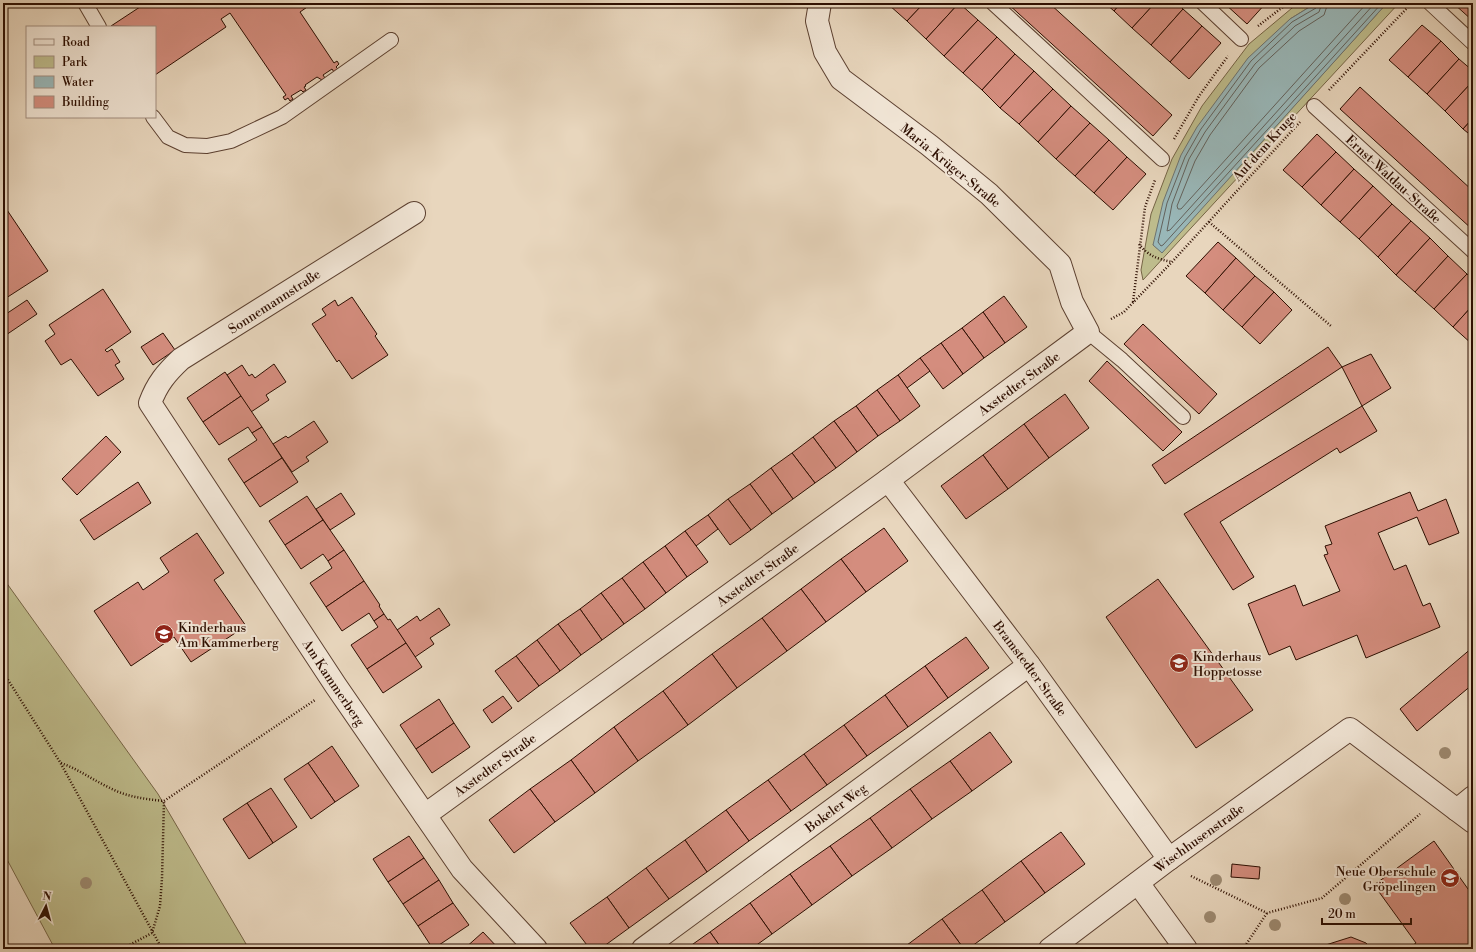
<svg xmlns="http://www.w3.org/2000/svg" width="1476" height="952" viewBox="0 0 1476 952" font-family="'Libre Bodoni',serif">
<style>
.green{fill:#bebc8c;stroke:#766546}
.water{fill:#99b7b8;stroke:#6e736f}
.lines{fill:none;stroke-linecap:round;stroke-linejoin:round}
.shore{stroke:#63625c;stroke-width:1}
.building{fill:#d48d7e;stroke:#2d0e01}
.lane-casing{stroke:#5c4030;stroke-width:16}
.street-casing{stroke:#5c4030;stroke-width:24}
.path{stroke:#2d0e01;stroke-width:2.5;stroke-dasharray:1 2;stroke-linecap:butt}
.lane{stroke:#f0e4d4;stroke-width:14}
.street{stroke:#f0e4d4;stroke-width:22}
.tree{fill:#9d8a71}
.labels{text-anchor:middle;stroke-width:4;stroke-linejoin:round;paint-order:stroke}
.street-label{font-size:13px;fill:#2d0e01;stroke:#f0e4d4}
.poi-label{font-size:13px;fill:#2d0e01;stroke:#f0e4d4;text-anchor:start}
</style>
<rect width="100%" height="100%" fill="#e8d6bd"/>
<filter id="stains"><feTurbulence type="fractalNoise" baseFrequency=".005" numOctaves="4"/><feColorMatrix values="0 0 0 0 .2 0 0 0 0 .09 0 0 0 0 .02 0 0 0 .5 -.17"/></filter>
<radialGradient id="worn" r=".72"><stop offset=".6" stop-color="#630" stop-opacity="0"/><stop offset="1" stop-color="#630" stop-opacity=".3"/></radialGradient>
<g class="green">
<path d="M 1298,3 L 1316,3 L 1290,19 L 1153,245 L 1162,252 L 1387,3 L 1399,3 L 1143,280 L 1141,270 L 1151,214 L 1172,159 L 1202,106 L 1249,44 Z"/>
<path d="M 3,578 L 158,794 L 249,949 L 55,949 L 3,852 Z"/>
</g>
<path class="water" d="M 1316,3 L 1387,3 L 1162,253 L 1153,245 L 1163,202 L 1181,155 L 1197,127 L 1248,58 L 1290,19 Z"/>
<g class="lines">
<g class="shore">
<path d="M 1317,3 L 1316,8 L 1292,22 L 1251,61 L 1201,129 L 1185,157 L 1167,203 L 1158,242 L 1161,246 L 1163,245 L 1382,3"/>
<path d="M 1322,3 L 1319,12 L 1295,26 L 1255,64 L 1205,132 L 1189,159 L 1172,204 L 1167,231 L 1170,230 L 1375,3"/>
<path d="M 1328,3 L 1324,15 L 1299,31 L 1259,68 L 1210,135 L 1195,161 L 1177,206 L 1178,209 L 1181,209 L 1367,3"/>
</g>
</g>
<g class="building">
<path d="M 146,3 L 313,3 L 300,12 L 334,63 L 337,61 L 339,64 L 336,67 L 338,69 L 334,72 L 332,69 L 323,75 L 325,78 L 322,80 L 317,77 L 305,85 L 306,86 L 304,87 L 306,90 L 303,92 L 301,90 L 291,96 L 293,99 L 290,101 L 288,98 L 285,100 L 283,97 L 286,95 L 230,13 L 221,19 L 226,27 L 155,75 L 155,27 L 111,26 Z"/>
<path d="M 890,3 L 924,3 L 907,21 L 889,5 Z"/>
<path d="M 924,3 L 959,3 L 926,39 L 907,21 Z"/>
<path d="M 959,3 L 978,20 L 944,56 L 926,39 Z"/>
<path d="M 1007,3 L 1049,3 L 1172,115 L 1153,136 Z"/>
<path d="M 1105,3 L 1121,3 L 1114,11 Z"/>
<path d="M 1121,3 L 1155,3 L 1132,28 L 1114,11 Z"/>
<path d="M 1155,3 L 1177,3 L 1183,9 L 1151,45 L 1132,28 Z"/>
<path d="M 1224,3 L 1266,3 L 1247,24 Z"/>
<path d="M 1453,3 L 1473,3 L 1473,21 Z"/>
<path d="M 1183,9 L 1202,26 L 1170,62 L 1151,45 Z"/>
<path d="M 978,20 L 997,37 L 963,73 L 944,56 Z"/>
<path d="M 1422,25 L 1441,41 L 1408,77 L 1389,60 Z"/>
<path d="M 1202,26 L 1221,43 L 1189,79 L 1170,62 Z"/>
<path d="M 997,37 L 1015,54 L 982,90 L 963,73 Z"/>
<path d="M 1441,41 L 1459,59 L 1427,94 L 1408,77 Z"/>
<path d="M 1015,54 L 1034,71 L 1000,108 L 982,90 Z"/>
<path d="M 1459,59 L 1473,71 L 1473,81 L 1445,111 L 1427,94 Z"/>
<path d="M 1034,71 L 1053,89 L 1019,124 L 1000,108 Z"/>
<path d="M 1473,81 L 1473,118 L 1463,129 L 1445,111 Z"/>
<path d="M 1360,87 L 1473,191 L 1473,230 L 1340,109 Z"/>
<path d="M 1053,89 L 1071,106 L 1038,142 L 1019,124 Z"/>
<path d="M 1071,106 L 1090,123 L 1056,159 L 1038,142 Z"/>
<path d="M 1473,118 L 1473,137 L 1463,129 Z"/>
<path d="M 1090,123 L 1109,140 L 1075,176 L 1056,159 Z"/>
<path d="M 1317,134 L 1336,152 L 1302,187 L 1283,170 Z"/>
<path d="M 1109,140 L 1127,157 L 1094,193 L 1075,176 Z"/>
<path d="M 1336,152 L 1354,169 L 1321,205 L 1302,187 Z"/>
<path d="M 1127,157 L 1146,174 L 1113,210 L 1094,193 Z"/>
<path d="M 1354,169 L 1373,186 L 1340,222 L 1321,205 Z"/>
<path d="M 1373,186 L 1392,204 L 1359,239 L 1340,222 Z"/>
<path d="M 3,204 L 48,271 L 3,300 Z"/>
<path d="M 1392,204 L 1411,221 L 1378,257 L 1359,239 Z"/>
<path d="M 1411,221 L 1430,238 L 1396,275 L 1378,257 Z"/>
<path d="M 1430,238 L 1448,256 L 1415,292 L 1396,275 Z"/>
<path d="M 1218,242 L 1236,258 L 1205,293 L 1186,276 Z"/>
<path d="M 1448,256 L 1467,274 L 1434,309 L 1415,292 Z"/>
<path d="M 1236,258 L 1255,276 L 1223,310 L 1205,293 Z"/>
<path d="M 1467,274 L 1473,279 L 1473,305 L 1453,327 L 1434,309 Z"/>
<path d="M 1255,276 L 1274,292 L 1242,327 L 1223,310 Z"/>
<path d="M 103,289 L 131,332 L 105,350 L 107,352 L 112,349 L 120,362 L 115,365 L 124,379 L 98,396 L 71,359 L 61,365 L 45,341 L 55,334 L 49,325 Z"/>
<path d="M 1274,292 L 1292,310 L 1260,344 L 1242,327 Z"/>
<path d="M 1004,296 L 1027,327 L 1005,343 L 983,312 Z"/>
<path d="M 352,297 L 377,334 L 375,336 L 388,355 L 352,379 L 339,360 L 337,362 L 312,324 L 326,315 L 322,309 L 335,300 L 338,306 Z"/>
<path d="M 27,300 L 37,314 L 3,337 L 3,309 L 6,314 Z"/>
<path d="M 1473,305 L 1473,342 L 1472,344 L 1453,327 Z"/>
<path d="M 983,312 L 1005,343 L 984,358 L 962,328 Z"/>
<path d="M 1143,324 L 1217,394 L 1199,414 L 1124,344 Z"/>
<path d="M 962,328 L 984,358 L 963,374 L 941,343 Z"/>
<path d="M 163,333 L 175,350 L 153,365 L 141,347 Z"/>
<path d="M 941,343 L 963,374 L 943,389 L 920,358 Z"/>
<path d="M 1328,347 L 1342,367 L 1165,484 L 1152,465 Z"/>
<path d="M 1371,354 L 1391,388 L 1362,406 L 1342,367 Z"/>
<path d="M 920,358 L 930,371 L 907,388 L 898,375 Z"/>
<path d="M 1107,361 L 1182,432 L 1163,451 L 1089,381 Z"/>
<path d="M 274,364 L 286,382 L 266,395 L 269,400 L 251,412 L 227,375 L 242,365 L 249,376 L 252,374 L 255,378 Z"/>
<path d="M 225,372 L 241,396 L 203,422 L 187,398 Z"/>
<path d="M 898,375 L 920,406 L 900,421 L 877,390 Z"/>
<path d="M 877,390 L 900,421 L 878,436 L 856,406 Z"/>
<path d="M 1065,394 L 1089,428 L 1049,458 L 1024,424 Z"/>
<path d="M 241,396 L 262,427 L 252,433 L 248,427 L 219,445 L 203,422 Z"/>
<path d="M 856,406 L 878,436 L 857,452 L 834,421 Z"/>
<path d="M 1362,406 L 1377,431 L 1340,453 L 1337,448 L 1220,522 L 1254,577 L 1233,590 L 1184,514 Z"/>
<path d="M 314,421 L 328,442 L 306,457 L 309,461 L 292,472 L 273,444 L 286,436 L 288,438 Z"/>
<path d="M 834,421 L 857,452 L 836,468 L 813,437 Z"/>
<path d="M 1024,424 L 1049,458 L 1008,489 L 983,455 Z"/>
<path d="M 262,427 L 282,458 L 244,483 L 228,459 L 257,440 L 252,433 Z"/>
<path d="M 106,436 L 121,452 L 77,495 L 62,479 Z"/>
<path d="M 813,437 L 836,468 L 815,483 L 792,453 Z"/>
<path d="M 792,453 L 815,483 L 793,499 L 771,468 Z"/>
<path d="M 983,455 L 1008,489 L 966,519 L 941,486 Z"/>
<path d="M 282,458 L 298,482 L 260,507 L 244,483 Z"/>
<path d="M 771,468 L 793,499 L 772,514 L 750,484 Z"/>
<path d="M 138,482 L 151,503 L 94,540 L 80,520 Z"/>
<path d="M 750,484 L 772,514 L 751,530 L 728,499 Z"/>
<path d="M 1410,492 L 1418,511 L 1446,499 L 1459,533 L 1429,545 L 1417,517 L 1378,533 L 1394,570 L 1406,565 L 1423,606 L 1430,603 L 1440,627 L 1366,658 L 1357,635 L 1296,660 L 1290,646 L 1269,655 L 1248,604 L 1295,585 L 1303,606 L 1340,591 L 1324,555 L 1328,554 L 1325,546 L 1332,544 L 1325,526 Z"/>
<path d="M 341,493 L 355,514 L 330,530 L 316,509 Z"/>
<path d="M 307,496 L 323,520 L 285,545 L 269,521 Z"/>
<path d="M 728,499 L 751,530 L 730,545 L 708,515 Z"/>
<path d="M 708,515 L 718,529 L 696,546 L 685,531 Z"/>
<path d="M 323,520 L 344,550 L 328,561 L 323,554 L 301,569 L 285,545 Z"/>
<path d="M 884,528 L 908,561 L 866,592 L 841,559 Z"/>
<path d="M 685,531 L 708,562 L 687,577 L 665,546 Z"/>
<path d="M 197,533 L 224,573 L 214,580 L 246,626 L 191,662 L 174,637 L 131,666 L 94,611 L 138,582 L 143,590 L 169,572 L 160,558 Z"/>
<path d="M 665,546 L 687,577 L 666,593 L 643,562 Z"/>
<path d="M 344,550 L 364,581 L 326,607 L 310,583 L 332,568 L 328,561 Z"/>
<path d="M 841,559 L 866,592 L 826,622 L 801,589 Z"/>
<path d="M 643,562 L 666,593 L 645,609 L 622,578 Z"/>
<path d="M 622,578 L 645,609 L 624,624 L 601,593 Z"/>
<path d="M 1158,579 L 1253,710 L 1196,748 L 1106,617 Z"/>
<path d="M 364,581 L 380,605 L 379,606 L 384,614 L 374,621 L 369,613 L 342,631 L 326,607 Z"/>
<path d="M 801,589 L 826,622 L 787,651 L 762,618 Z"/>
<path d="M 601,593 L 624,624 L 602,640 L 580,609 Z"/>
<path d="M 439,608 L 450,625 L 430,638 L 434,644 L 415,657 L 397,630 L 417,616 L 420,621 Z"/>
<path d="M 580,609 L 602,640 L 581,655 L 558,624 Z"/>
<path d="M 384,614 L 388,620 L 390,619 L 406,643 L 367,669 L 351,645 L 378,627 L 374,621 Z"/>
<path d="M 762,618 L 787,651 L 737,688 L 712,654 Z"/>
<path d="M 558,624 L 581,655 L 560,671 L 537,640 Z"/>
<path d="M 966,637 L 989,668 L 948,698 L 925,666 Z"/>
<path d="M 537,640 L 560,671 L 539,686 L 516,656 Z"/>
<path d="M 406,643 L 422,667 L 383,693 L 367,669 Z"/>
<path d="M 1473,647 L 1473,684 L 1417,731 L 1400,709 Z"/>
<path d="M 712,654 L 737,688 L 688,725 L 663,691 Z"/>
<path d="M 516,656 L 539,686 L 518,702 L 495,671 Z"/>
<path d="M 925,666 L 948,698 L 908,727 L 885,695 Z"/>
<path d="M 663,691 L 688,725 L 638,761 L 614,727 Z"/>
<path d="M 885,695 L 908,727 L 867,756 L 844,725 Z"/>
<path d="M 503,696 L 512,708 L 492,723 L 483,710 Z"/>
<path d="M 439,699 L 454,723 L 416,749 L 400,725 Z"/>
<path d="M 454,723 L 470,747 L 432,773 L 416,749 Z"/>
<path d="M 844,725 L 867,756 L 827,785 L 804,754 Z"/>
<path d="M 614,727 L 638,761 L 595,793 L 571,760 Z"/>
<path d="M 990,732 L 1012,762 L 972,791 L 950,761 Z"/>
<path d="M 332,746 L 359,786 L 335,802 L 308,763 Z"/>
<path d="M 804,754 L 827,785 L 791,811 L 768,780 Z"/>
<path d="M 571,760 L 595,793 L 555,822 L 530,789 Z"/>
<path d="M 950,761 L 972,791 L 932,819 L 910,789 Z"/>
<path d="M 308,763 L 335,802 L 311,819 L 284,779 Z"/>
<path d="M 768,780 L 791,811 L 749,841 L 726,810 Z"/>
<path d="M 271,788 L 297,827 L 273,843 L 247,803 Z"/>
<path d="M 530,789 L 555,822 L 514,853 L 489,820 Z"/>
<path d="M 910,789 L 932,819 L 892,848 L 870,818 Z"/>
<path d="M 247,803 L 273,843 L 249,859 L 223,819 Z"/>
<path d="M 726,810 L 749,841 L 707,872 L 685,840 Z"/>
<path d="M 870,818 L 892,848 L 852,876 L 830,846 Z"/>
<path d="M 1061,832 L 1085,864 L 1045,893 L 1021,861 Z"/>
<path d="M 409,836 L 424,858 L 388,882 L 373,859 Z"/>
<path d="M 685,840 L 707,872 L 669,899 L 646,868 Z"/>
<path d="M 1434,841 L 1473,896 L 1473,949 L 1407,949 L 1416,943 L 1374,885 Z"/>
<path d="M 830,846 L 852,876 L 812,905 L 790,874 Z"/>
<path d="M 424,858 L 439,880 L 403,904 L 388,882 Z"/>
<path d="M 1021,861 L 1045,893 L 1005,922 L 982,890 Z"/>
<path d="M 1232,864 L 1260,867 L 1259,879 L 1231,877 Z"/>
<path d="M 646,868 L 669,899 L 629,928 L 607,897 Z"/>
<path d="M 790,874 L 812,905 L 772,934 L 750,903 Z"/>
<path d="M 439,880 L 453,903 L 418,926 L 403,904 Z"/>
<path d="M 982,890 L 1005,922 L 968,949 L 964,949 L 942,919 Z"/>
<path d="M 607,897 L 629,928 L 600,949 L 590,949 L 570,923 Z"/>
<path d="M 453,903 L 469,925 L 433,949 L 418,926 Z"/>
<path d="M 750,903 L 772,934 L 751,949 L 722,949 L 710,932 Z"/>
<path d="M 942,919 L 964,949 L 904,949 L 903,948 Z"/>
<path d="M 483,932 L 499,949 L 464,949 Z"/>
<path d="M 710,932 L 722,949 L 686,949 Z"/>
<path d="M 1351,937 L 1366,943 L 1372,949 L 1313,949 Z"/>
</g>
<g class="lines">
<g class="lane-casing">
<g id="lane">
<path d="M 85,3 L 99,27"/>
<path d="M 993,3 L 1162,159"/>
<path d="M 1203,3 L 1241,39"/>
<path d="M 1430,3 L 1473,43"/>
<path id="s1" d="M 1314,106 L 1473,251"/>
<path d="M 153,117 L 168,137 L 185,145 L 207,146 L 231,141 L 282,117 L 391,40"/>
<path d="M 1088,332 L 1122,360 L 1183,417"/>
</g>
</g>
<g class="street-casing">
<g id="street">
<path id="s2" d="M 414,213 L 181,359 C 166,373 157,384 150,403 L 336,686 L 462,869 L 536,949"/>
<path id="s3" d="M 888,480 L 1029,665 L 1169,859"/>
<path d="M 1457,810 L 1473,822"/>
<path id="s4" d="M 425,815 L 888,480 L 1088,332 L 1072,302 L 1060,264 L 989,194 L 929,145 L 841,79 L 825,52 L 817,21 L 820,3"/>
<path d="M 1138,883 L 1186,949"/>
<path id="s5" d="M 643,949 L 1029,665"/>
<path id="s6" d="M 1050,949 L 1169,859 L 1350,729 L 1457,810 L 1473,797"/>
</g>
</g>
<g class="path">
<path d="M 1258,26 L 1288,3"/>
<path d="M 1329,90 L 1408,7"/>
<path d="M 1174,139 L 1199,96 L 1228,56"/>
<path d="M 1209,222 L 1331,326"/>
<path d="M 1139,244 C 1148,256 1158,259 1172,262"/>
<path d="M 1133,302 L 1145,207 L 1155,180"/>
<path d="M 1111,319 L 1124,312 L 1172,262 L 1300,122"/>
<path d="M 3,672 L 60,762 L 162,949"/>
<path d="M 61,763 C 78,769 93,780 110,788 C 127,797 145,799 164,801 L 315,700"/>
<path d="M 1191,876 L 1267,913 L 1322,898 L 1420,814"/>
<path d="M 122,949 L 152,933 L 160,906 L 162,878 L 164,801"/>
<path d="M 1243,949 L 1267,913"/>
</g>
<use href="#lane" class="lane"/>
<use href="#street" class="street"/>
</g>
<g class="tree">
<circle cx="1445" cy="753" r="6"/>
<circle cx="1216" cy="880" r="6"/>
<circle cx="86" cy="883" r="6"/>
<circle cx="1345" cy="899" r="6"/>
<circle cx="1210" cy="917" r="6"/>
<circle cx="1275" cy="925" r="6"/>
</g>
<defs>
<g id="school-disc" transform="scale(1)"><circle r="9.5" fill="#8f2418" stroke="#f0e4d4"/><path d="M0-5L7-2L0 1L-7-2ZM-4 1L0 2.5L4 1V4Q0 6-4 4Z" fill="#fff"/></g>
</defs>
<g fill-rule="evenodd">
<use href="#school-disc" x="164" y="634"/>
<use href="#school-disc" x="1179" y="663"/>
<use href="#school-disc" x="1450" y="878"/>
</g>
<g class="labels">
<g class="street-label">
<text transform="translate(1264 146) rotate(-48)" y="5">Auf dem Kruge</text>
<text transform="translate(951 165) rotate(39)" y="5">Maria-Krüger-Straße</text>
<text dy="5" stroke="none"><textPath href="#s1" startOffset="108">Ernst-Waldau-Straße</textPath></text>
<text transform="translate(274 301) rotate(-33)" y="5">Sonnemannstraße</text>
<text dy="5" stroke="none"><textPath href="#s4" startOffset="734">Axstedter Straße</textPath></text>
<text dy="5" stroke="none"><textPath href="#s4" startOffset="410">Axstedter Straße</textPath></text>
<text dy="5" stroke="none"><textPath href="#s3" startOffset="236">Bramstedter Straße</textPath></text>
<text dy="5" stroke="none"><textPath href="#s2" startOffset="664">Am Kammerberg</textPath></text>
<text dy="5" stroke="none"><textPath href="#s4" startOffset="86">Axstedter Straße</textPath></text>
<text dy="5" stroke="none"><textPath href="#s5" startOffset="239">Bokeler Weg</textPath></text>
<text dy="5" stroke="none"><textPath href="#s6" startOffset="186">Wischhusenstraße</textPath></text>
</g>
<g class="poi-label">
<text x="178" y="632">Kinderhaus<tspan x="178" dy="15">Am Kammerberg</tspan></text>
<text x="1193" y="661">Kinderhaus<tspan x="1193" dy="15">Hoppetosse</tspan></text>
<text x="1436" y="876" text-anchor="end">Neue Oberschule<tspan x="1436" dy="15">Gröpelingen</tspan></text>
</g>
</g>
<rect width="1476" height="952" fill="none" stroke="#e8d6bd" stroke-width="16"/>
<rect x="4" y="4" width="1468" height="944" fill="none" stroke="#2d0e01" stroke-width="2"/>
<rect x="8" y="8" width="1460" height="936" fill="none" stroke="#2d0e01"/>
<rect x="26" y="26" width="130" height="92" fill="#f0e4d4" stroke="#a28e80"/>
<rect x="34" y="39" width="20" height="6" fill="#f0e4d4" stroke="#a28e80"/>
<text x="62" y="46" font-size="12" fill="#2d0e01">Road</text>
<rect x="34" y="56" width="20" height="12" fill="#bebc8c" stroke="#a28e80"/>
<text x="62" y="66" font-size="12" fill="#2d0e01">Park</text>
<rect x="34" y="76" width="20" height="12" fill="#99b7b8" stroke="#a28e80"/>
<text x="62" y="86" font-size="12" fill="#2d0e01">Water</text>
<rect x="34" y="96" width="20" height="12" fill="#d48d7e" stroke="#a28e80"/>
<text x="62" y="106" font-size="12" fill="#2d0e01">Building</text>
<g transform="translate(46 906) rotate(6)" stroke="#f0e4d4" stroke-width="3" paint-order="stroke">
<path d="M0-3L7 15L0 10L-7 15Z" fill="#2d0e01"/>
<text y="-6" font-size="11" font-weight="bold" text-anchor="middle" fill="#2d0e01">N</text>
</g>
<path d="M1322 918v6h89v-6" fill="none" stroke="#2d0e01" stroke-width="2"/>
<text x="1328" y="918" font-size="12" fill="#2d0e01" stroke="#f0e4d4" stroke-width="3" paint-order="stroke">20 m</text>
<rect width="100%" height="100%" filter="url(#stains)"/>
<rect width="100%" height="100%" fill="url(#worn)"/>
</svg>
